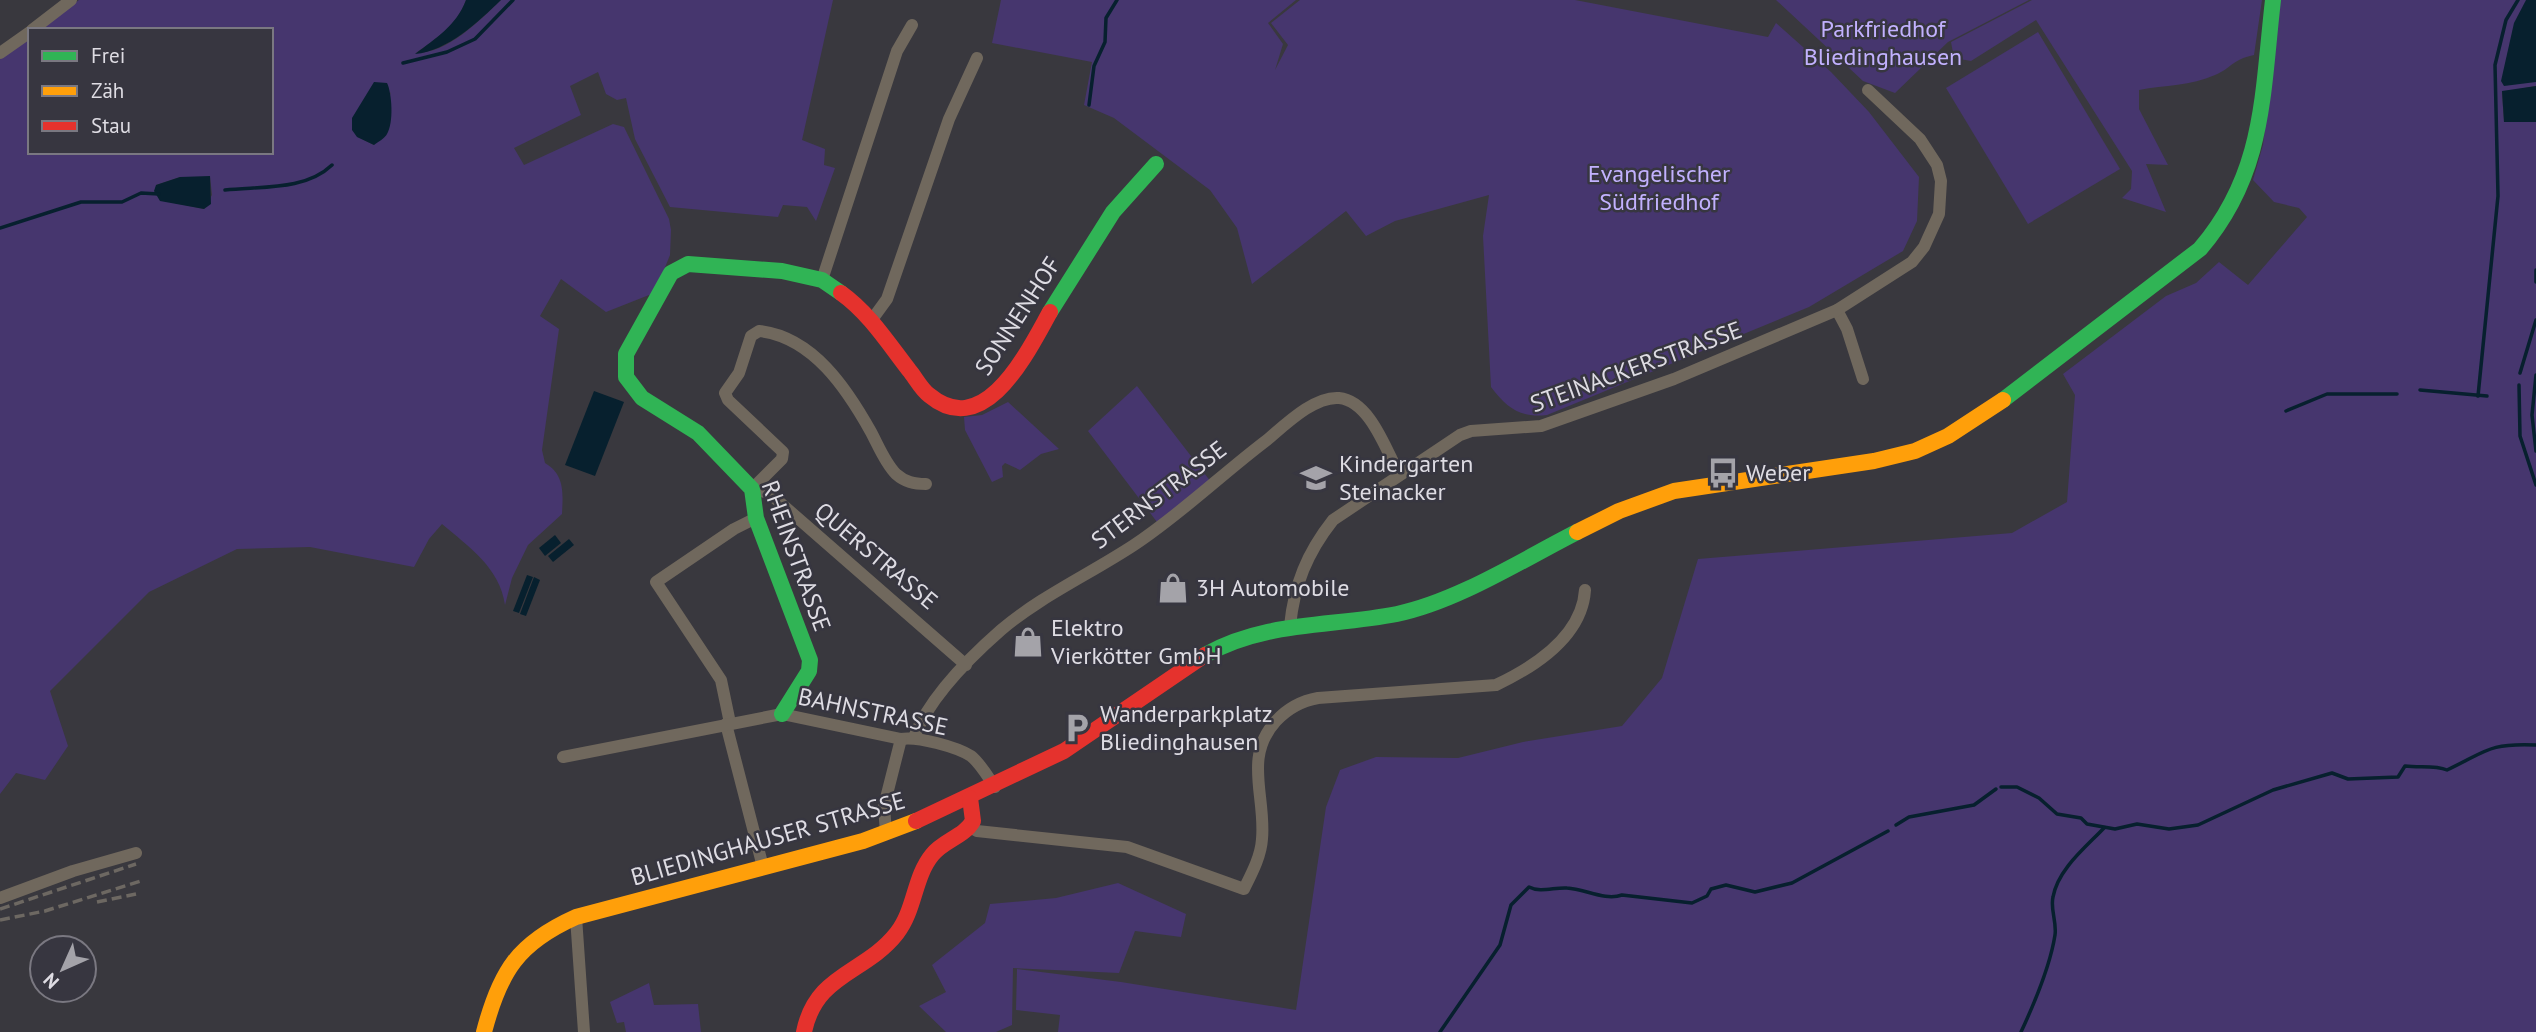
<svg xmlns="http://www.w3.org/2000/svg" width="2536" height="1032" viewBox="0 0 2536 1032" font-family="'PT Sans',sans-serif">
<style>
.green{fill:#46366e;fill-rule:evenodd}
.water{fill:#07202e}
.lines{fill:none;stroke-linecap:round;stroke-linejoin:round}
.stream{stroke:#07202e;stroke-width:3.5}
.street{stroke:#70685d;stroke-width:12}
.fast{stroke:#30b455;stroke-width:16}
.slow{stroke:#ff9f0a;stroke-width:16}
.jam{stroke:#e5322d;stroke-width:16}
.rail{stroke:#6d6862;stroke-width:3.5;stroke-dasharray:10 5;stroke-linecap:butt}
.labels{text-anchor:middle;stroke-width:5;stroke-linejoin:round;paint-order:stroke}
.park-label{font-size:24px;fill:#c2b1fe;stroke:#373640}
.street-label{font-size:24px;fill:#dedce3;stroke:#373640}
.poi-label{font-size:24px;fill:#dedce3;stroke:#373640;text-anchor:start}
</style>
<rect width="100%" height="100%" fill="#39383e"/>
<g class="green">
<path d="M 79,0 L 466,0 C 457,26 438,37 416,53 C 448,53 479,21 501,0 L 833,0 L 802,140 L 825,149 L 824,165 L 835,168 L 816,221 L 807,207 L 783,205 L 778,217 L 670,207 L 635,139 L 626,98 L 617,100 L 606,94 L 598,72 L 570,86 L 581,115 L 514,148 L 524,165 L 613,124 L 624,127 L 669,219 L 671,230 L 670,255 L 653,297 L 649,295 L 606,312 L 561,279 L 540,316 L 559,329 L 542,450 L 545,463 C 565,475 563,493 562,514 L 528,545 L 512,578 L 505,605 C 500,568 469,547 442,524 L 429,539 L 414,567 L 310,547 L 237,549 L 149,592 L 50,691 L 68,746 L 45,780 L 16,773 L 0,794 L 0,59 L 30,37 L 30,152 L 271,152 L 271,30 L 39,30 ZM 391,92 L 374,145 L 358,137 ZM 180,177 L 210,177 L 212,195 L 204,209 L 170,202 L 156,185 Z"/>
<path d="M 1001,0 L 1296,0 L 1268,23 L 1283,44 L 1275,70 L 1288,45 L 1271,23 L 1300,0 L 1575,0 L 1768,37 L 1776,23 L 1831,72 L 1869,112 L 1919,177 L 1917,221 L 1903,251 L 1809,307 L 1547,415 C 1520,418 1507,408 1491,387 L 1483,236 L 1489,195 L 1395,221 L 1366,236 L 1346,211 L 1252,284 L 1237,228 L 1210,190 L 1114,118 L 1084,105 L 1092,62 L 992,43 Z"/>
<path d="M 1776,0 L 2029,0 L 1948,42 L 1895,93 L 1863,81 Z"/>
<path d="M 2032,0 L 2262,0 L 2254,55 C 2231,60 2232,68 2215,75 C 2191,86 2165,85 2139,90 L 2139,109 L 2168,165 L 2146,164 L 2166,212 L 2122,198 L 2131,189 L 2132,171 L 2036,20 L 1971,61 L 1954,58 L 1951,42 Z"/>
<path d="M 2280,0 L 2536,0 L 2536,86 L 2502,92 L 2504,122 L 2536,122 L 2536,1032 L 1058,1032 L 1060,1015 L 1016,1010 L 1017,969 L 1121,982 L 1296,1010 L 1326,807 L 1340,770 L 1376,757 L 1458,758 L 1523,742 L 1622,726 L 1662,678 L 1698,559 L 2012,533 L 2067,502 L 2075,395 L 2063,374 L 2166,296 L 2196,283 L 2219,262 L 2248,285 L 2307,217 L 2299,208 L 2274,202 L 2253,180 L 2263,145 Z"/>
<path d="M 2038,32 L 2120,169 L 2028,224 L 1946,88 Z"/>
<path d="M 1137,386 L 1211,482 L 1157,522 L 1088,431 Z"/>
<path d="M 1008,402 L 1059,449 L 1041,454 L 1020,470 L 1005,463 L 1002,466 L 1003,477 L 992,482 L 965,430 L 964,417 L 982,415 Z"/>
<path d="M 1118,883 L 1186,914 L 1181,937 L 1135,931 L 1119,973 L 1013,968 L 1012,1025 L 996,1032 L 946,1032 L 919,1006 L 946,992 L 932,965 L 985,923 L 990,904 L 1056,898 Z"/>
<path d="M 649,983 L 654,1005 L 698,1004 L 701,1032 L 626,1032 L 624,1022 L 617,1023 L 610,1002 Z"/>
</g>
<g class="water">
<path d="M 466,0 L 501,0 C 478,22 448,51 415,54 C 436,38 456,26 466,0 Z"/>
<path d="M 2526,0 L 2536,0 L 2536,82 L 2504,86 L 2501,81 L 2514,23 Z"/>
<path d="M 374,82 L 387,83 C 392,93 394,123 387,134 C 385,138 378,142 374,145 L 357,137 L 352,130 L 352,118 Z"/>
<path d="M 2536,86 L 2536,122 L 2504,122 L 2502,91 Z"/>
<path d="M 210,176 L 211,204 L 204,209 L 160,201 L 154,191 L 156,185 L 180,177 Z"/>
<path d="M 594,391 L 624,402 L 595,476 L 565,465 Z"/>
<path d="M 555,535 L 561,543 L 545,556 L 539,548 Z"/>
<path d="M 569,539 L 574,545 L 553,562 L 548,556 Z"/>
<path d="M 527,575 L 533,577 L 519,613 L 513,611 Z"/>
<path d="M 534,577 L 540,580 L 526,616 L 520,614 Z"/>
</g>
<g class="lines">
<g class="stream">
<path d="M 403,63 L 447,52 L 475,39 L 513,0"/>
<path d="M 1089,105 L 1094,66 L 1105,42 L 1106,18 L 1117,0"/>
<path d="M 225,190 C 260,186 305,191 332,165"/>
<path d="M 0,228 L 81,202 L 122,202 L 141,193 L 159,194"/>
<path d="M 2536,270 L 2536,282"/>
<path d="M 2520,373 L 2536,320"/>
<path d="M 2536,375 L 2532,415 L 2536,451"/>
<path d="M 2519,385 L 2520,436 L 2536,485"/>
<path d="M 2420,390 L 2487,396"/>
<path d="M 2478,396 L 2498,196 L 2495,65 L 2506,20 L 2518,0"/>
<path d="M 2286,411 L 2327,394 L 2397,394"/>
<path d="M 2001,787 L 2017,787 L 2039,798 L 2057,814 L 2081,818 L 2087,824 L 2115,829 L 2137,824 L 2169,829 L 2198,825 L 2273,790 L 2332,773 L 2348,779 L 2398,777 L 2405,766 C 2419,768 2435,765 2447,770 C 2487,751 2488,743 2536,745"/>
<path d="M 1896,825 L 1909,817 L 1974,805 L 1996,789"/>
<path d="M 1440,1032 L 1500,945 L 1511,905 L 1529,887 C 1540,893 1555,887 1567,888 C 1585,889 1605,901 1622,895 L 1692,903 L 1707,896 L 1711,889 L 1726,885 L 1755,892 L 1792,883 L 1888,831"/>
<path d="M 2021,1032 C 2035,1002 2050,967 2055,935 C 2057,922 2050,909 2053,897 C 2058,869 2086,847 2104,828"/>
</g>
<g class="street">
<path d="M 32,30 L 71,0"/>
<path d="M 0,53 L 30,32"/>
<path d="M 822,280 L 897,51 L 912,25"/>
<path d="M 1837,310 L 1847,329 L 1863,379"/>
<path d="M 871,321 L 887,299 L 949,119 L 977,58"/>
<path d="M 752,489 L 782,459 L 783,452 L 728,400 L 725,393 L 739,373 L 751,336 L 759,331 C 813,337 847,389 871,432 C 878,445 885,463 896,474 C 905,482 914,484 926,484"/>
<path d="M 752,489 L 769,493 L 966,665"/>
<path d="M 1290,626 C 1294,585 1307,553 1333,520 L 1460,435 L 1471,431 L 1541,426 L 1674,379 L 1837,310 L 1912,262 L 1924,247 L 1939,214 L 1941,181 L 1937,165 L 1920,139 L 1868,90"/>
<path d="M 730,723 L 721,680 L 656,582 L 734,529 L 756,518"/>
<path d="M 726,724 L 763,867"/>
<path d="M 914,737 C 930,697 969,658 1001,630 C 1041,596 1090,574 1134,545 C 1181,514 1222,474 1267,440 C 1285,425 1314,396 1339,398 C 1370,401 1386,450 1399,474"/>
<path d="M 563,757 L 782,714 L 901,739 C 917,736 957,747 971,756 C 980,763 988,777 995,787"/>
<path d="M 970,827 L 977,831 L 1127,847 L 1244,889 C 1252,873 1261,856 1262,839 C 1266,796 1243,757 1276,721 C 1288,708 1301,701 1318,698 L 1496,685 C 1534,667 1582,636 1585,590"/>
<path d="M 886,833 L 884,806 L 901,739"/>
<path d="M 0,898 L 73,871 L 136,853"/>
<path d="M 576,917 L 584,1032"/>
</g>
<g class="fast">
<path d="M 1050,312 L 1113,212 L 1156,164"/>
<path d="M 2003,400 L 2200,249 C 2265,173 2262,95 2273,0"/>
<path d="M 1205,655 C 1265,621 1331,627 1397,614 C 1458,601 1522,560 1577,532"/>
<path d="M 782,714 L 809,671 L 810,660 L 756,518 L 752,489 L 698,433 L 642,398 L 626,377 L 626,354 L 671,273 L 688,264 L 782,271 L 822,280 L 841,293"/>
</g>
<g class="slow">
<path d="M 1577,532 L 1619,511 L 1674,491 L 1874,461 L 1915,451 L 1948,436 L 2003,400"/>
<path d="M 484,1032 C 500,971 518,943 576,917 L 863,841 L 916,821"/>
</g>
<g class="jam">
<path d="M 841,293 C 869,313 888,343 909,370 C 915,377 921,389 929,395 C 985,442 1028,351 1050,312"/>
<path d="M 916,821 L 1064,751 L 1205,655"/>
<path d="M 804,1032 C 816,973 865,974 897,933 C 915,910 914,877 932,855 C 944,840 964,837 973,821 L 970,798"/>
</g>
<g class="rail">
<path d="M 97,902 L 136,894"/>
<path d="M 0,909 L 136,864"/>
<path d="M 0,920 L 45,911 L 141,881"/>
</g>
</g>
<defs>
<g id="bus-bare" transform="scale(2.415)"><path d="M-5-6H5V4H4V6H2V4H-2V6H-4V4H-5ZM-3.5-4V0h7V-4ZM-3.5 1.2v1.5H-2V1.2ZM2 1.2v1.5H3.5V1.2Z" fill="#a4a3a9" stroke="#373640" stroke-width="2.5" paint-order="stroke"/></g>
<g id="school-bare" transform="scale(2.415)"><path d="M0-5L7-2L0 1L-7-2ZM-4 1L0 2.5L4 1V4Q0 6-4 4Z" fill="#a4a3a9" stroke="#373640" stroke-width="2.5" paint-order="stroke"/></g>
<g id="shop-bare" transform="scale(2.415)"><path d="M-5-2.5h2.3a2.7 3.5 0 0 1 5.4 0H5L5.5 6h-11ZM-1.5-2.5h3a1.5 2.3 0 0 0-3 0Z" fill="#a4a3a9" stroke="#373640" stroke-width="2.5" paint-order="stroke"/></g>
<g id="parking-bare" transform="scale(2.415)"><path d="M-3.5-5.5H1a3.5 3.5 0 0 1 0 7H-1V5.5H-3.5ZM-1-3.4V-.6H.8a1.4 1.4 0 0 0 0-2.8Z" fill="#a4a3a9" stroke="#373640" stroke-width="2.5" paint-order="stroke"/></g>
</defs>
<g fill-rule="evenodd">
<use href="#bus-bare" x="1723" y="473"/>
<use href="#school-bare" x="1316" y="478"/>
<use href="#shop-bare" x="1173" y="588"/>
<use href="#shop-bare" x="1028" y="642"/>
<use href="#parking-bare" x="1077" y="728"/>
</g>
<g class="labels">
<g class="park-label">
<text x="1883" y="37">Parkfriedhof<tspan x="1883" dy="28">Bliedinghausen</tspan></text>
<text x="1659" y="182">Evangelischer<tspan x="1659" dy="28">Südfriedhof</tspan></text>
</g>
<g class="street-label">
<text transform="translate(1018 316) rotate(-57)" y="8">SONNENHOF</text>
<text transform="translate(1636 367) rotate(-20)" y="8">STEINACKERSTRASSE</text>
<text transform="translate(1159 495) rotate(-37)" y="8">STERNSTRASSE</text>
<text transform="translate(796 556) rotate(70)" y="8">RHEINSTRASSE</text>
<text transform="translate(876 556) rotate(40)" y="8">QUERSTRASSE</text>
<text transform="translate(873 712) rotate(12)" y="8">BAHNSTRASSE</text>
<text transform="translate(768 839) rotate(-16)" y="8">BLIEDINGHAUSER STRASSE</text>
</g>
<g class="poi-label">
<text x="1339" y="472">Kindergarten<tspan x="1339" dy="28">Steinacker</tspan></text>
<text x="1746" y="481">Weber</text>
<text x="1196" y="596">3H Automobile</text>
<text x="1051" y="636">Elektro<tspan x="1051" dy="28">Vierkötter GmbH</tspan></text>
<text x="1100" y="722">Wanderparkplatz<tspan x="1100" dy="28">Bliedinghausen</tspan></text>
</g>
</g>
<rect x="28" y="28" width="245" height="126" fill="#373640" stroke="#7a7881" stroke-width="2"/>
<rect x="42" y="51" width="35" height="10" fill="#30b455" stroke="#7a7881" stroke-width="2"/>
<text x="91" y="63" font-size="21" fill="#dedce3">Frei</text>
<rect x="42" y="86" width="35" height="10" fill="#ff9f0a" stroke="#7a7881" stroke-width="2"/>
<text x="91" y="98" font-size="21" fill="#dedce3">Zäh</text>
<rect x="42" y="121" width="35" height="10" fill="#e5322d" stroke="#7a7881" stroke-width="2"/>
<text x="91" y="133" font-size="21" fill="#dedce3">Stau</text>
<g transform="translate(63 969) rotate(225)"><circle r="33" fill="#373640" stroke="#7a7881" stroke-width="2"/>
<path d="M0-5L12 26L0 18L-12 26Z" fill="#a4a3a9"/>
<text y="-10" font-size="19" font-weight="bold" text-anchor="middle" fill="#dedce3">N</text>
</g>
</svg>
